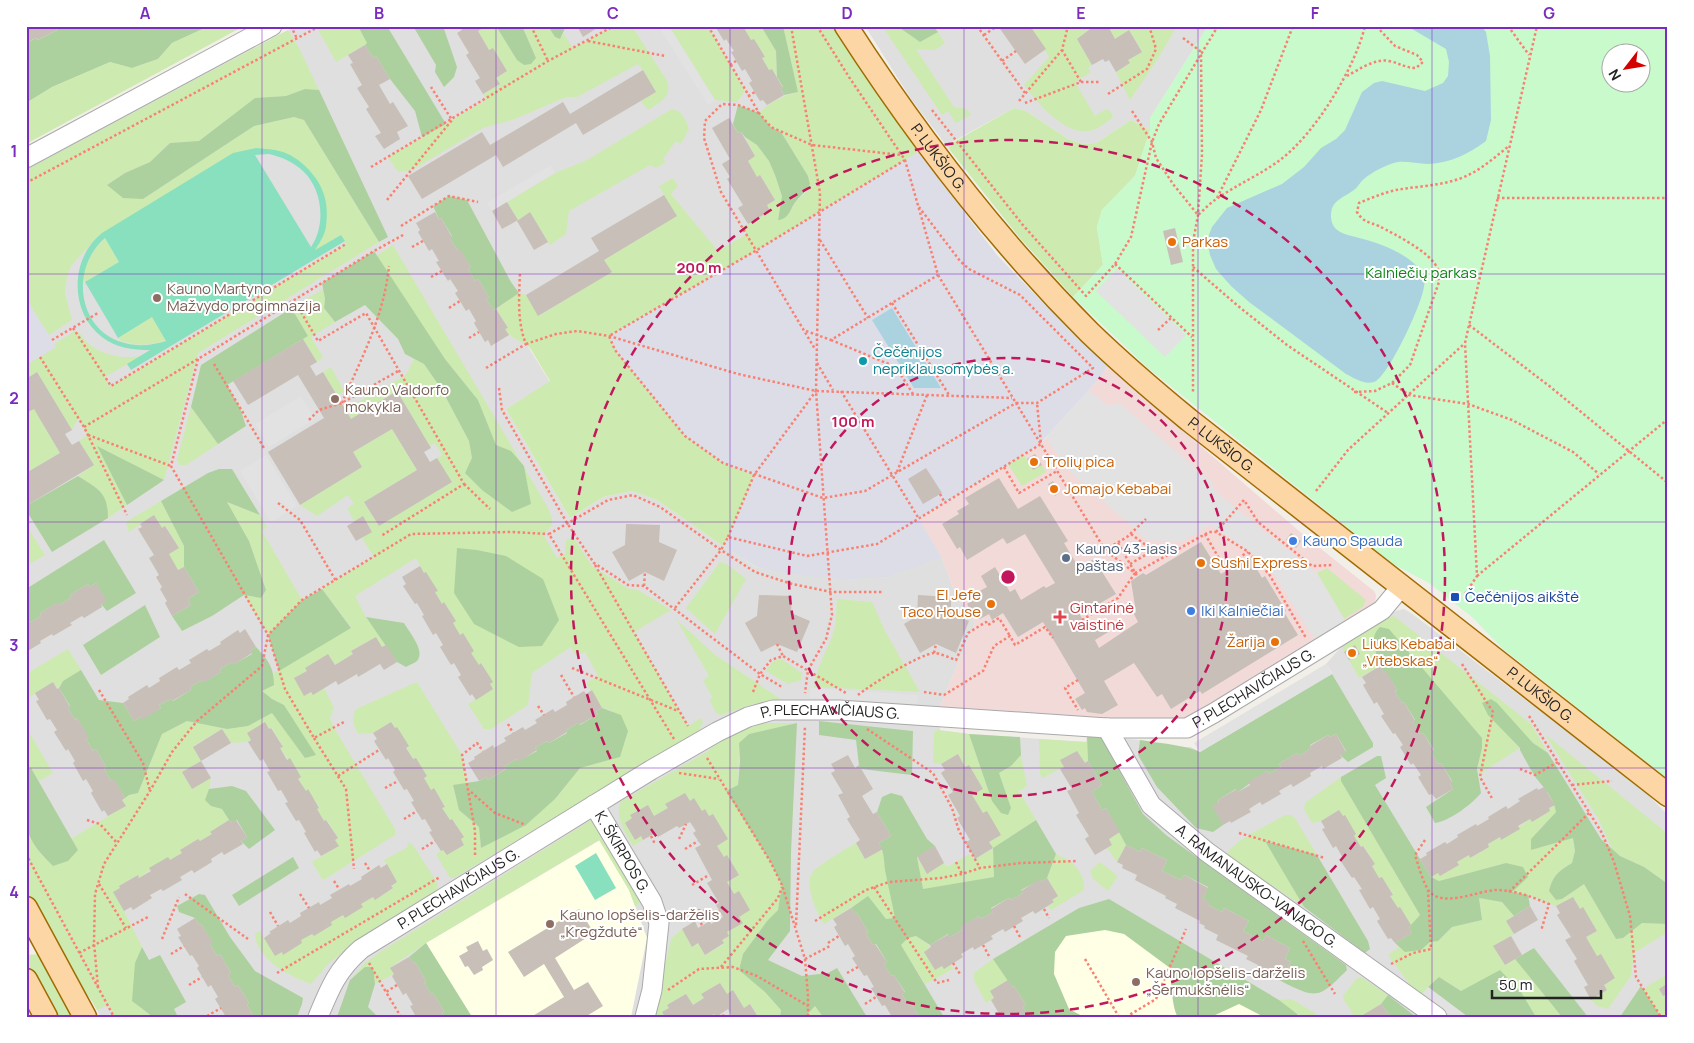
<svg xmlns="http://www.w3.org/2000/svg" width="1694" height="1043" viewBox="0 0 1694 1043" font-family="Manrope,sans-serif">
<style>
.residential{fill:#e0dfdf}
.commercial{fill:#f2dad9}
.education{fill:#ffffe5}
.grass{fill:#cdebb0}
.forest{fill:#add19e}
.park{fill:#c8facc;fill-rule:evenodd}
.pitch{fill:#88e0be;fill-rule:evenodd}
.parking{fill:#e2e2e2}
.plaza{fill:#dddde8}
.water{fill:#aad3df}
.building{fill:#c7bfb8}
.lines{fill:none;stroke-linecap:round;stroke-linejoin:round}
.minor-casing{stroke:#a9a9a9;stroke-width:21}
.major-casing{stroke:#a06b00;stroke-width:25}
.path{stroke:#fa8072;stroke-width:2.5;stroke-dasharray:2.5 2.5;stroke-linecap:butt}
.minor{stroke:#fff;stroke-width:19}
.major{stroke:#fcd6a4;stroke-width:22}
.grid{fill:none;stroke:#7b2cbf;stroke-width:1;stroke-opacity:0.55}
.ring{fill:none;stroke:#c2185b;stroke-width:2.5;stroke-dasharray:9 6}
.food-dot{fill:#e8710a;stroke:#fff;stroke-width:2}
.education-dot{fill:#8d6e63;stroke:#fff;stroke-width:2}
.culture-dot{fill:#0f9aa8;stroke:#fff;stroke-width:2}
.shop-dot{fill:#3f7fe0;stroke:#fff;stroke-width:2}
.service-dot{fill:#5c6f8a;stroke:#fff;stroke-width:2}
.transit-dot{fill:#1a4fb4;stroke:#fff;stroke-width:2}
.health-dot{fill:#e0444e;stroke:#fff;stroke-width:2}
.labels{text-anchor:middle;stroke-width:4;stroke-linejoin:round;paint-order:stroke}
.street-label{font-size:15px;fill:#222;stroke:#fff}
.food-label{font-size:15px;fill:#c56008;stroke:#fff;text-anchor:start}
.park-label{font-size:15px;fill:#0c8416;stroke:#fff}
.education-label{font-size:15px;fill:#785e54;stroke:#fff;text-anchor:start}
.culture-label{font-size:15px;fill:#0d838f;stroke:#fff;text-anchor:start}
.shop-label{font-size:15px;fill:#366cbe;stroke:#fff;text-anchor:start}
.service-label{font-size:15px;fill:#4e5e75;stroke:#fff;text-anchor:start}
.transit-label{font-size:15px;fill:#164399;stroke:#fff;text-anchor:start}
.health-label{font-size:15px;fill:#be3a42;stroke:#fff;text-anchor:start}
.centre{fill:#c2185b;stroke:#fff;stroke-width:2.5}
.ring-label{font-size:15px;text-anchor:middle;font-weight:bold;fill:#c2185b;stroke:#fff;stroke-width:4;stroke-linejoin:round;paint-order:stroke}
.neatline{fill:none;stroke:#7b2cbf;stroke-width:2}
.grid-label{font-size:16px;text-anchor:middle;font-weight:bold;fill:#7b2cbf}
</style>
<rect width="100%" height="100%" fill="#f2efe9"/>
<g class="residential">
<path d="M 296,26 L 832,26 L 918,152 L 757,250 L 527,345 L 550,382 L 506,409 L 570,518 L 603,497 L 632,491 L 657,500 L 723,546 L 756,567 L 788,574 L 840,580 L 888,577 L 942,558 L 954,590 L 975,623 L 939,709 L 940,730 L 969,734 L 1086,742 L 1087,736 L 1140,740 L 1178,747 L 1191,747 L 1200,752 L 1332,673 L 1326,664 L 1342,646 L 1381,620 L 1396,611 L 1404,609 L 1411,613 L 1601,757 L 1646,793 L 1668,815 L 1668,1017 L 101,1017 L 92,1001 L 73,977 L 26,889 L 26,170 Z"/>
<path d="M 865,26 L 1208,26 L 1150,118 L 1150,130 L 1131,120 L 1096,143 L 1083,144 L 1068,139 L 1026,111 L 1014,108 L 952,142 L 949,149 L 911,99 Z"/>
</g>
<path class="commercial" d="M 1108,366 L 1306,537 L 1374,591 L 1376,595 L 1375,603 L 1197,713 L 1184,719 L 1160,722 L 939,709 L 975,623 L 954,590 L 942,558 L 919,519 L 1041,444 L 1098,380 Z"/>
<g class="education">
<path d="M 600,840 L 629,890 L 647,938 L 631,1017 L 472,1017 L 426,943 Z"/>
<path d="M 1105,904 L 1283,1008 L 1304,1017 L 1054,1017 L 1018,956 Z"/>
</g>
<g class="grass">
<path d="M 209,26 L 244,26 L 26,144 L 26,103 L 52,87 L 110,62 L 132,68 L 158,59 L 172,43 Z"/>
<path d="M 316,26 L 358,26 L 368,43 L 336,62 Z"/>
<path d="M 486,26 L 496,26 L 517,60 L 536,58 L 523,28 L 525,26 L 548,26 L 555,37 L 560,39 L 563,33 L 573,48 L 614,26 L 632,26 L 666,79 C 674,96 661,102 648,110 L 641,101 L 656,92 L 643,70 L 638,64 L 577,97 L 566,97 L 515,119 L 483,128 L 412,170 L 398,172 L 388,157 L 486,100 L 483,94 L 500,84 L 496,78 L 507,71 L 493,48 L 489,50 L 478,31 Z"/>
<path d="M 669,26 L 708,26 L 745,91 L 737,102 L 715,100 Z"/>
<path d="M 746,26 L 761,26 L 776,51 L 777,77 L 772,69 L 769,70 L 762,58 L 765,57 L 754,39 L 751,40 L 744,28 Z"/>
<path d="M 783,26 L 832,26 L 918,152 L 899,164 L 1022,451 L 1033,470 L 1042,465 L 1046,472 L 1022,486 L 1006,461 L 917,516 L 942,558 L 888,577 L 840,580 L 788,574 L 757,567 L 723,546 L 657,500 L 632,491 L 603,497 L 570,518 L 506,409 L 550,381 L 530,348 C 522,340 513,341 505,329 L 508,327 L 496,309 L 519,293 L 526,295 L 539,316 L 611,272 L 604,260 L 676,216 L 659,186 L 673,178 L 678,186 L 671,194 L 718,251 L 747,234 L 743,227 L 770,211 L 767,205 L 775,200 L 760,175 L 757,177 L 748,161 L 755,156 L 745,137 L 757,145 L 769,161 L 775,175 L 782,196 L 778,220 L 789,214 L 797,200 L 805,193 L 810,183 L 808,176 L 781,132 L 771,127 L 759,113 C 770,102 782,96 798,92 Z"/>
<path d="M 882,26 L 897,26 L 920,42 L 938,32 L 945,43 L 935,50 L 916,49 L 954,107 L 967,109 L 971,115 L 956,123 L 948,111 L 942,115 Z"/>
<path d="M 1030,26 L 1094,26 L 1077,39 L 1092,65 L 1088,68 L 1091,72 L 1075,82 L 1095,116 L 1106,109 L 1111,112 L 1113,117 C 1107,122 1097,130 1089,131 C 1064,135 1037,102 1024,85 L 1049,57 Z"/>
<path d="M 1108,26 L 1177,26 L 1159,57 L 1130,100 L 1116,72 L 1130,64 L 1128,60 L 1142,51 L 1130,31 L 1115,39 Z"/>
<path d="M 288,30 L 299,48 L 319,90 L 305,89 L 286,96 L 255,98 L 199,141 L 170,143 L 150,162 L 125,173 L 107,185 L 143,199 L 254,126 L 294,117 L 304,120 L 379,242 L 198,353 L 164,480 L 98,447 L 127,505 L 108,518 C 107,492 98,489 78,476 L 94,465 L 79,441 L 87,435 L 78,419 L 72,430 L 37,372 L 26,379 L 26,365 L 56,347 L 54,344 L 75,331 C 82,332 83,340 89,344 C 105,356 122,359 141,356 L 105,377 L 111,386 L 346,244 L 341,235 L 314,251 L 322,239 L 320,185 L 283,152 L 233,153 L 97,237 L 71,266 L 67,277 L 65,293 L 72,320 L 49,335 L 26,299 L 26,170 Z"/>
<path d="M 1014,108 L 1026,111 L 1068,139 L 1083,144 L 1096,143 L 1131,120 L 1150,130 L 1135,176 L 1102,210 L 1097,227 L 1103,265 L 1073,297 L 1019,237 L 949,149 L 952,143 Z"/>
<path d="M 672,109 C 682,111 687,121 689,129 L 681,144 L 676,141 L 663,159 L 666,162 L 656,168 L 650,165 L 569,211 L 566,234 L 550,245 L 530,213 L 518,220 L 507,202 L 555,173 L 585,161 Z"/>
<path d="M 105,238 L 119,262 L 85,282 L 82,277 C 87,261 93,250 105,238 Z"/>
<path d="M 393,245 L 547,506 C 553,521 557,523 543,534 L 557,558 L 565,554 L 566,541 L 569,538 L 575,540 L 592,566 L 629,589 L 638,590 L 671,610 L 634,632 L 688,726 L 701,718 L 703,722 L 699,731 L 454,878 L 450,878 L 436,854 L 443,850 L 447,855 L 464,845 L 461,839 L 463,837 L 453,819 L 450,820 L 442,808 L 445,806 L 434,789 L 431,790 L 424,778 L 427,776 L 416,758 L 413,759 L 391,722 L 373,733 L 359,734 C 353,726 351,718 356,709 L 417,682 L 462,755 L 467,783 L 453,786 L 459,810 L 479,827 L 481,848 L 555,799 L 580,768 L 620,757 L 611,710 L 602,708 L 586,683 L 598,676 L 585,652 L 576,656 L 571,647 L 532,673 L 528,705 L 491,729 L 484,729 L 468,704 L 493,689 L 490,684 L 492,682 L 482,663 L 479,665 L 471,653 L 474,651 L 463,633 L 460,635 L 453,623 L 456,621 L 445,603 L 442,604 L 435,592 L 437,590 L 426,572 L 424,573 L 416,558 L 355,596 L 366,617 L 386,645 L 382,647 L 376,637 L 351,651 L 353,654 L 335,665 L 328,654 L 305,668 L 307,671 L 294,679 L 313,695 L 324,688 L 334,708 L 330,718 L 334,728 L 395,829 L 395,835 L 325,879 L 322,879 L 312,862 L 338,846 L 335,840 L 338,838 L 327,820 L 324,821 L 317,809 L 319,807 L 308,790 L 306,791 L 298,779 L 301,777 L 280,748 L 283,747 L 272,728 L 269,729 L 265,723 L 247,733 L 251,740 L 248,742 L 231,743 L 222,729 L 193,746 L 201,761 L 182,772 L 192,789 L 211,778 L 209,791 L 211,806 L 222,809 L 229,820 L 211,832 L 212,834 L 200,841 L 198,839 L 180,850 L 182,853 L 170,860 L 168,857 L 139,878 L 137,875 L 119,886 L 124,911 L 142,947 L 135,963 L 139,1007 L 153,1017 L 114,1017 L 108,1005 L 97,1010 L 92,1001 L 73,977 L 26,889 L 26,827 L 31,839 L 44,858 L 78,850 L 71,839 L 125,806 L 122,800 L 129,795 L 138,793 L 162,734 L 187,721 L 227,729 L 248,726 L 272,713 L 305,757 L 315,755 L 284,705 L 272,699 L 261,691 L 274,685 L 274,673 L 351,627 L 322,589 L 374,557 L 362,538 L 372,531 L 363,516 L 354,521 L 347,508 L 354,504 L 348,495 L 317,516 L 300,505 L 362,467 L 353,452 L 392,429 L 417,470 L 364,502 L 378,525 L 451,482 L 437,458 L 442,455 L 435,443 L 430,446 L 397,392 L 351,419 L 346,409 L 406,375 L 414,359 L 424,364 L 442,390 L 469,441 L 472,458 L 511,451 L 496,445 L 478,400 L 445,359 L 376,256 Z"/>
<path d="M 323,289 L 325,299 L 324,308 L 335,322 L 311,337 L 323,357 L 317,362 L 303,339 L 308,336 L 295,314 L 287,311 Z"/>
<path d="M 152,317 L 166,340 C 150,346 137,346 121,341 L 118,338 Z"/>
<path d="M 331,367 L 344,391 L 337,396 L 323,372 Z"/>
<path d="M 191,407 L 218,444 L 186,465 L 180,465 L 177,460 Z"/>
<path d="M 34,409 L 60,453 L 26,473 L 26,413 Z"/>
<path d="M 161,501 L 184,546 L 184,567 L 178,570 L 169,554 L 179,548 L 166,526 L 162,528 L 154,515 L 129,532 L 126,522 Z"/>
<path d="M 226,502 L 260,515 L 267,527 L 262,531 L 302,600 L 268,635 L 244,595 L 261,598 L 266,590 L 249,541 Z"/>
<path d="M 26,525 L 45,555 L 26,566 Z"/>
<path d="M 720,562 L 726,564 L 746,579 L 715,634 L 686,608 Z"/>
<path d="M 1327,568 L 1366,600 L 1363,607 L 1344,619 L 1317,573 Z"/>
<path d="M 837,599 L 872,602 L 885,631 L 920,692 L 814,687 C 816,666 828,650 834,631 C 837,620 836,610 837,599 Z"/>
<path d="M 1394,616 L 1531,724 L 1548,753 L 1533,743 L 1497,704 L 1511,739 L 1520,748 L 1484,771 L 1480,777 C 1475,764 1482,751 1482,738 L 1445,696 L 1374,642 L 1380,666 L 1359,678 L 1349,660 L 1359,654 L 1355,645 L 1344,652 L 1342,646 L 1381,620 Z"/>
<path d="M 676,619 L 714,654 L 782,700 L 757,703 L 721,715 L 716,713 L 710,701 L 712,697 L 703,680 L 709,676 Z"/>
<path d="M 68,649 L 81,670 L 63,681 L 57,689 L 53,682 L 27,699 L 26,674 Z"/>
<path d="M 781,659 L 802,673 L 801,680 L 788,684 L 766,671 L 772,662 Z"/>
<path d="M 762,723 L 797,723 L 749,734 L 739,743 L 738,786 L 782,885 L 778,910 L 767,921 L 743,954 L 739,969 L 765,992 L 781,1010 L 780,1017 L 758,1017 L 751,1004 L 744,1008 L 734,991 L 727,994 L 720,983 L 701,994 L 704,998 L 693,1005 L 686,994 L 668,1005 L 669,1008 L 662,1012 L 665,1017 L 653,1017 L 671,939 L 682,929 L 692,947 L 698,943 L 705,955 L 724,944 L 722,940 L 729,936 L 727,932 L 742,922 L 739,917 L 739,892 L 734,894 L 727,882 L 739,875 L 728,856 L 724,857 L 717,846 L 728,839 L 713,814 L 709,816 L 705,809 L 702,811 L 694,799 L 690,801 L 685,793 L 666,804 L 668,808 L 654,816 L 648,805 L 630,815 L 632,818 L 625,823 L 635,840 L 641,836 L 643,840 L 633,846 C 625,832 615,819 620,802 L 710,750 L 709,745 L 724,738 Z"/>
<path d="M 26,727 L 53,773 L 39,781 L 31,768 L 26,770 Z"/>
<path d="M 937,730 L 969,734 L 992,801 L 1008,815 L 1011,808 L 999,773 L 1011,766 L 1021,755 L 1027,786 L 1019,791 L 1036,820 L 993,848 L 994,877 L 923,890 L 917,856 L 927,874 L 944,863 L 947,867 L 969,854 L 975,859 L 993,849 L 989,842 L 1001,835 L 983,813 L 972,795 L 983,789 L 969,765 L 965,767 L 958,754 L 941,764 L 933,763 L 934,732 Z"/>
<path d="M 1545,734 L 1668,834 L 1668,884 L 1644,867 L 1620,856 L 1612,849 L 1599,820 Z"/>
<path d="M 1039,739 L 1087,742 L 1088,761 L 1085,763 L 1077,751 L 1061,760 L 1064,767 L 1042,778 L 1040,774 Z"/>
<path d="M 1341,777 L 1341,781 L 1420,915 L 1411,925 L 1400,907 L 1398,908 L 1390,896 L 1393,894 L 1382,877 L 1379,878 L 1372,866 L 1375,864 L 1364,846 L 1361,847 L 1354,836 L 1356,834 L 1345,815 L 1343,816 L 1339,810 L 1321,821 L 1312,823 L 1304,809 L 1305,803 Z"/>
<path d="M 1555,805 L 1556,812 L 1531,839 L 1531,850 L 1573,838 L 1575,851 L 1572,863 C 1559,871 1553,875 1549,891 L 1556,900 L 1562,899 L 1584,884 L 1616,939 L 1623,938 L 1642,923 L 1668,924 L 1668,932 L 1634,953 L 1631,976 L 1608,1009 L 1597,1006 L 1591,1000 L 1607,990 L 1604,985 L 1615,978 L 1601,954 L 1597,956 L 1586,937 L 1597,931 L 1583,908 L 1580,909 L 1573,897 L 1556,906 L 1528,895 L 1512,893 L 1506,863 L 1439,881 L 1431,877 L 1438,873 L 1440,876 L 1459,865 L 1457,862 L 1469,855 L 1471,858 L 1489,847 L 1488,844 L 1500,837 L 1501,840 L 1530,819 L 1532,822 L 1550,811 L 1549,808 Z"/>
<path d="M 1285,815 L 1290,815 L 1295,818 L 1317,855 L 1266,841 L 1304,907 L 1229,857 L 1227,853 C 1236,839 1270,824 1285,815 Z"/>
<path d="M 591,820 L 596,824 L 641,898 L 639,904 L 635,906 L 629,890 L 599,840 L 426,943 L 391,967 L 394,974 L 375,984 L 373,967 L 365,967 L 350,980 L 365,963 L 380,952 Z"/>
<path d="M 1120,832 L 1126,845 L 1117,862 L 1107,848 L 1112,845 L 1109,839 Z"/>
<path d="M 407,843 L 410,843 L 413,845 L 438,884 L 436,894 L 355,943 L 329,963 L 311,984 C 291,977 256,959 255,934 L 260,931 L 275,956 L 282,952 L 284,954 L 302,943 L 301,940 L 312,934 L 314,936 L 332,925 L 331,922 L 343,915 L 345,917 L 362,906 L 361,904 L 373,897 L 375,899 L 393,889 L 391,886 L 397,882 L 384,860 L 408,847 Z"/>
<path d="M 856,843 L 865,859 L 883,849 C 885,872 892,895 895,918 L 886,920 L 868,897 L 824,924 C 817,913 803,884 813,872 C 817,866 847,848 856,843 Z"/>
<path d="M 1056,854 C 1061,857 1067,858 1071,862 C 1078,868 1086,880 1084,890 L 1051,910 L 1048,906 L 1054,903 L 1052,900 L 1058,896 L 1047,878 Z"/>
<path d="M 1100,862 L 1118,876 L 1108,891 L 1093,879 L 1090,871 Z"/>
<path d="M 1479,897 L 1502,902 L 1514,916 L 1506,921 L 1514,934 L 1494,946 L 1505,965 L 1515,959 L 1562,1017 L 1536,1017 L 1521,992 L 1461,991 L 1439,977 L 1428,987 L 1422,994 L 1411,986 L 1388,955 L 1399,947 L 1406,952 L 1421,950 L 1430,942 L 1438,941 L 1452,927 L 1482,920 Z"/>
<path d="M 916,936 L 931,947 L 935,970 L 942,966 L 951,964 L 953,969 L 925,984 L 901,945 L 908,938 Z"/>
<path d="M 41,954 L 75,1017 L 56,1017 L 26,963 L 26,955 Z"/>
<path d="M 993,959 L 1008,980 L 990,991 L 994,998 L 986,1003 L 974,980 L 974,973 Z"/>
<path d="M 1668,974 L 1668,983 L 1659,989 L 1663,996 L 1667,994 L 1668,996 L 1668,1017 L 1661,1017 L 1644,991 L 1647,986 Z"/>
<path d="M 1361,977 L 1388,995 C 1380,1005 1368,1017 1355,1017 L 1344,1000 L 1343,996 L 1357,978 Z"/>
<path d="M 1291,999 L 1315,1013 L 1318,1017 C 1297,1017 1295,1012 1279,1000 Z"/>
<path d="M 815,1006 L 823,1017 L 805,1017 Z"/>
</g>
<g class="forest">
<path d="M 58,26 L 209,26 L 172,43 L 158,59 L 132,68 L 110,62 L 52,87 L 26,103 L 26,43 L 36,38 L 38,40 L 57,30 L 56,28 Z"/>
<path d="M 358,26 L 387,26 L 446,124 L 422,137 L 415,111 L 390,79 L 376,56 L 373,58 L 365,45 L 367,43 Z"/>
<path d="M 413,26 L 443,26 L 457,67 L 454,77 L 444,87 L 435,72 L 436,65 Z"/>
<path d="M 496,26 L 522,26 L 536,58 L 531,64 L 524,65 L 517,60 Z"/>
<path d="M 548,26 L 566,26 L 560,39 L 555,37 Z"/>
<path d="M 761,26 L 783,26 L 798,92 L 784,95 L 781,89 L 783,87 L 777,77 L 776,51 Z"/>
<path d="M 897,26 L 933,26 L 938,32 L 920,42 Z"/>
<path d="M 305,89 L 319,90 L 388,237 L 379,242 L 304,120 L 294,117 L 254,126 L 143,199 L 123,198 L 107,185 L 125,173 L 150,162 L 170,143 L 199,141 L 255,98 L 286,96 Z"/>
<path d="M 738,105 L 759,113 L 771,127 L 781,132 L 808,176 L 810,184 C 806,191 802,194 797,200 C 790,208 790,219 778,220 L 782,196 L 775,175 L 769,161 L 757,145 L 745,137 L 741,132 L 738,133 L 733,124 Z"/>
<path d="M 449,196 L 467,200 L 511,282 L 519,293 L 494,310 L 486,299 L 489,297 L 478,279 L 475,281 L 468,269 L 471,267 L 459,249 L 457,250 L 450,238 L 452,236 L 441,218 L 439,219 L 433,206 Z"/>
<path d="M 374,251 L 445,359 L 478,400 L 496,445 L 511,451 L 524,466 L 531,504 L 512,512 L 482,490 L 465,473 L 472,458 L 469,441 L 442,390 L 424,364 L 405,354 L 398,339 L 365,305 L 335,322 L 324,308 L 325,299 L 322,283 Z"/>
<path d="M 287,311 L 295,314 L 308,336 L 227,385 L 240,408 L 246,426 L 218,444 L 191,407 L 201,365 Z"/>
<path d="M 97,446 L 164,480 L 127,505 Z"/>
<path d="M 219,469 L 232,469 L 260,515 L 227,502 L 249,541 L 266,590 L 261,598 L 244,595 L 212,616 L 182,631 L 172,616 L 191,605 L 188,599 L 199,592 L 184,567 L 184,546 L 161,501 L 208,473 Z"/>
<path d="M 78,476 C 98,489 108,492 108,518 L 52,552 L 26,510 L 26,506 Z"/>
<path d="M 104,540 L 136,593 L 107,611 L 101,604 L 106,601 L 96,583 L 90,587 L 88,584 L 70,595 L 71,598 L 59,605 L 57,603 L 40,613 L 41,616 L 29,623 L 28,621 L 26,621 L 26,589 Z"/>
<path d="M 457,548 L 477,550 L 506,556 L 543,579 L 559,620 L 542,646 L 519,647 L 474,624 L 454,593 Z"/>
<path d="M 322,589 L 351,628 L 279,671 L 268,635 L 302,600 Z"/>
<path d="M 145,605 L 160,637 L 101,675 L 83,645 Z"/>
<path d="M 366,617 L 404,623 C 409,632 426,651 417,661 C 415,663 409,665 406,667 L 397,662 Z"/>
<path d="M 1380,627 L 1389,629 L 1482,738 L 1482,748 L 1477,769 L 1481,793 C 1472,804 1450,821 1435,823 L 1426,807 L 1453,789 L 1450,783 L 1452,781 L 1441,763 L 1438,764 L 1431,752 L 1434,750 L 1423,733 L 1420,734 L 1413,722 L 1415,720 L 1404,702 L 1402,703 L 1395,692 L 1397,690 L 1386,672 L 1384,673 C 1379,665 1371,642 1375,634 C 1376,631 1378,629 1380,627 Z"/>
<path d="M 256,647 C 268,660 274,667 274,685 L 262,691 L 272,699 L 284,705 L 316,755 L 305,758 L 272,713 L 248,726 L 227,729 L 187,721 L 162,734 L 138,793 L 129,795 L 125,798 L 114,780 L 111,781 L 104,769 L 106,767 L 96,749 L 93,751 L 86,739 L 88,737 L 77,718 L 75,720 L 68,708 L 70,706 L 59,688 L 63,681 L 81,670 L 99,700 L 123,703 L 134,721 L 140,717 L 142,719 L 161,708 L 159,705 L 171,699 L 173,701 L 191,690 L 190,687 L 202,680 L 204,682 L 221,672 L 220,669 L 232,662 L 234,664 L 252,654 L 250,651 Z"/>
<path d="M 1332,674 L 1373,743 L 1373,747 L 1348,762 L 1340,755 L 1346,751 L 1336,734 L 1330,737 L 1328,735 L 1310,745 L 1311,748 L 1299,756 L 1297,753 L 1279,764 L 1281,767 L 1269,774 L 1267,771 L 1238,792 L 1236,789 L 1218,800 L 1223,825 L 1213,832 L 1196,828 L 1157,787 L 1138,755 L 1140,740 C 1157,743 1186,745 1200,752 Z"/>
<path d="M 1491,699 L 1497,703 L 1533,743 L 1548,753 L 1601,839 L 1620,856 L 1644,867 L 1668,884 L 1668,924 L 1642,923 L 1623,938 L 1616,939 L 1584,884 L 1562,899 L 1556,900 L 1549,891 C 1553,875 1559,871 1572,863 L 1575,851 L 1573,838 L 1531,850 L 1531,839 L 1556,812 C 1554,798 1544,788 1536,778 C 1530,769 1525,759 1520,750 L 1520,748 L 1488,715 L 1482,703 Z"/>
<path d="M 602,708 L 621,715 L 628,731 L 620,757 L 580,768 L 555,799 L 526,825 L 481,848 L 479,827 L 459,810 L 453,785 L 479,781 L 486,777 L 488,780 L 506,769 L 505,766 L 517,759 L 518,761 L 537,751 L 535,748 L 547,741 L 549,743 L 567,733 L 566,730 L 578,723 L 580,725 L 598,714 L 596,711 Z"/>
<path d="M 819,721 L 913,731 L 912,775 L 861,769 L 859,765 L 856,740 L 819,735 Z"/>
<path d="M 797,723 L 791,853 L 790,931 L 768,960 L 802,976 L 828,973 L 837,968 L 867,1017 L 823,1017 L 815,1006 L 805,1017 L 780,1017 L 781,1010 L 765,992 L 739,970 L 743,954 L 767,921 L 778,910 L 782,885 L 770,861 L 726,791 L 738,785 L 740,761 L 739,743 L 749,734 Z"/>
<path d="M 969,734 L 1020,737 L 1021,755 L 1011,766 L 999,773 L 1011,808 L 1008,815 L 1001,813 L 992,801 Z"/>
<path d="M 1087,736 L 1101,737 L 1143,814 L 1166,835 L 1346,965 L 1347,970 C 1319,998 1318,1000 1281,981 L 1291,962 L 1285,959 L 1290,948 L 1266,935 L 1263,941 L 1243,931 L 1249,921 L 1224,908 L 1222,912 L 1208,905 L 1209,902 L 1203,898 L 1208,887 L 1184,875 L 1181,880 L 1162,871 L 1167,860 L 1142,848 L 1140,852 L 1126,845 L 1106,808 L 1102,810 L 1092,792 L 1102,785 L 1088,761 Z"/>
<path d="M 1377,756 L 1381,756 L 1386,778 L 1375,785 L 1431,877 L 1439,881 L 1506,863 L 1523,867 L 1528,877 L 1512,892 L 1528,895 L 1530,906 L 1514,916 L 1502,902 L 1479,898 L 1482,920 L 1452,927 L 1438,941 L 1430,942 L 1421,950 L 1405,952 L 1395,943 L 1412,933 L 1409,927 L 1420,915 L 1341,781 L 1341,777 Z"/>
<path d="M 31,768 L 78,850 L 68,861 L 53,866 C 43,856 30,843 27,828 C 23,816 26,784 26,770 Z"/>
<path d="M 232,786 L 246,791 L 275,830 L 249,849 L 241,841 L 247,837 L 237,820 L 231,823 L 222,809 L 211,806 L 205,800 L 209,789 Z"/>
<path d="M 891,793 L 902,796 L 927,839 L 935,846 L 917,857 L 923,889 L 994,877 L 993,848 L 1036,820 L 1056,854 L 1047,878 L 1041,882 L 1040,880 L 1021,890 L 1023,893 L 1011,900 L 1009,898 L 991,908 L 993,912 L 981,919 L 979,916 L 961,927 L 962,930 L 950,937 L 948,934 L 930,945 L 916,936 L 908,938 L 901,945 L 944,1017 L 919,1017 L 912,1005 L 909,1006 L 902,994 L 905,992 L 894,975 L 891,976 L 884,964 L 887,962 L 876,944 L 873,945 L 866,934 L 868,932 L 857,913 L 855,914 L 851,908 L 868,896 L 886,919 L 895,918 C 892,902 888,886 885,870 C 884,860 884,851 879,843 L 891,836 L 877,812 L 882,797 Z"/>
<path d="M 1265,841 L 1317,855 L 1368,941 L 1370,949 L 1365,953 L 1304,907 Z"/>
<path d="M 293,857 L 299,868 L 239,906 L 232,895 Z"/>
<path d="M 199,894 L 205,895 L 230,937 L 255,971 L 303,998 L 302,1004 L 297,1017 L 258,1017 L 256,1015 L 254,1017 L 247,1005 L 249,1003 L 238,985 L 235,987 L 228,975 L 231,973 L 220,954 L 217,956 L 210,944 L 212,942 L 201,924 L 199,925 L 195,918 L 179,912 L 177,906 Z"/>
<path d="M 1109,899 L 1279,1000 L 1301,1017 L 1264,1017 L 1239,1004 L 1211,1017 L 1178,1017 C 1172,1009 1171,980 1170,968 L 1124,934 L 1105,930 L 1066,936 L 1055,952 L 1054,974 L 1069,1009 L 1084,1017 L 1029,1017 L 1023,1007 L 1026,1005 L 1014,986 L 1012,987 L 993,959 L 1079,908 Z"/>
<path d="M 426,943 L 472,1017 L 444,1017 L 442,1013 L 444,1011 L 433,993 L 431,994 L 424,983 L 426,981 L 415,962 L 413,963 L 409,957 Z"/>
<path d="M 142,947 L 149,960 L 160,955 L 186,1002 L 174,1009 L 178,1017 L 153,1017 L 132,1001 L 135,963 Z"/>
<path d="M 1534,948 L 1588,1017 L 1562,1017 L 1515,959 Z"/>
<path d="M 365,967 L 373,967 L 375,984 L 368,1007 L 378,1017 L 337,1017 L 350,980 Z"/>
<path d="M 1500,970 L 1521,992 L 1536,1017 L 1468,1017 L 1428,987 L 1439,977 L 1461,991 Z"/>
<path d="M 1641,986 L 1661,1017 L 1620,1017 Z"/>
<path d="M 1388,995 L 1416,1017 L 1391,1017 L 1381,1004 Z"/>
</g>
<path class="park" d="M 1208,26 L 1668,26 L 1668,779 L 1503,649 L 1472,617 L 1429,583 L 1393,564 L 1148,368 L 1073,297 L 1103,265 L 1097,227 L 1102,210 L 1135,176 L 1150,130 L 1150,118 ZM 1612,52 L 1642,52 L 1642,82 L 1612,82 Z"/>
<g class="pitch">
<path d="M 256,148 C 265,149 274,149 283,152 C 303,159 323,181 326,203 C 327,209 327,219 326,226 C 325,235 320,242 315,250 L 341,235 L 345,241 L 131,370 L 127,364 L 150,350 C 133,350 116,348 102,337 C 69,312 70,258 102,233 L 233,153 ZM 269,154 C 282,157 293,162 303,171 C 323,190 326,225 311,247 L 255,155 ZM 105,238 L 119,262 L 85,282 L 118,338 L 152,317 L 166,341 C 156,344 146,346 136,345 C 80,341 66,272 105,238 Z"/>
<path d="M 596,853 L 616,888 L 595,900 L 575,866 Z"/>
</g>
<g class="parking">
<path d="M 658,26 L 669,26 L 715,100 L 708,105 Z"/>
<path d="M 551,165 L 555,173 L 492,211 L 487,203 Z"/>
<path d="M 1117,269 L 1186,335 L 1165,357 L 1096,291 Z"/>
<path d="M 1089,390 L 1108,406 L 1119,403 L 1210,480 L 1216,492 L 1317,573 L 1346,622 L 1316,641 L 1273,573 L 1254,554 L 1210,525 L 1182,542 L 1147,540 L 1064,466 L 1046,437 Z"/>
<path d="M 301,396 L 315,419 L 269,447 L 255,424 Z"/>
<path d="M 266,455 L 297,506 L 271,522 L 240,471 Z"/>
<path d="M 1326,664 L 1332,674 L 1200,752 L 1194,743 Z"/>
<path d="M 810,688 L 918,695 L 917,704 L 810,698 Z"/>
<path d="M 1428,987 L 1468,1017 L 1453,1017 L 1422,994 Z"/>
</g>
<g class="plaza">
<path d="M 918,152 L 997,255 L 1044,304 L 1108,366 L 1098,380 L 1046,437 L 1041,444 L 919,519 L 942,558 L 888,577 L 840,580 L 788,574 L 757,567 L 723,546 L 728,537 L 754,475 L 723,463 L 685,436 L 615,350 L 609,336 L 757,250 Z"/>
<path d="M 26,299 L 56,347 L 26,365 Z"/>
</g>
<g class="water">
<path d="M 1407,26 L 1481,26 L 1486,32 L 1490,56 L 1491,120 L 1486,141 C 1468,154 1451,163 1428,164 C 1418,164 1407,161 1398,162 C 1387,164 1372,172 1364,179 C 1360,182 1358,187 1354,190 C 1347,195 1337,199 1333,206 C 1330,212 1330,222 1335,228 C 1341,235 1354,236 1363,239 C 1382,244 1414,256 1423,275 C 1424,278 1425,283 1424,286 C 1423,302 1388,378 1374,382 C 1364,385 1354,378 1346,374 L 1249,302 L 1231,286 L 1216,269 L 1210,255 L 1207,240 L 1212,227 L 1227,208 L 1282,184 L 1304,167 L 1321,148 L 1336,139 L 1345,130 L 1362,92 L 1374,83 L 1382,81 L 1425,91 L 1443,83 L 1448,76 L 1449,62 L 1446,49 Z"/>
<path d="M 892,308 L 941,388 L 914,388 L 872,320 Z"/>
</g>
<g class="building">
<path d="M 26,26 L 58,26 L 56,28 L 57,30 L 38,40 L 36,38 L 26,43 Z"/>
<path d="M 459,26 L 486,26 L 478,31 L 489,50 L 493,48 L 507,71 L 496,78 L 500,84 L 483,94 L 475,81 L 480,78 L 466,55 L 469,53 L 457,33 L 462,30 Z"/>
<path d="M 577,26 L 600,26 L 583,37 Z"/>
<path d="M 715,26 L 747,26 L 744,28 L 751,40 L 754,39 L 765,57 L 762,58 L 769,70 L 772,69 L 783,88 L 781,89 L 784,95 L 767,105 L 763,100 L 760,101 L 749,83 L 752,81 L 745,69 L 742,71 L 731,52 L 734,51 L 726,39 L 724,41 Z"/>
<path d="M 998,26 L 1030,26 L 1046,49 L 1025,64 Z"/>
<path d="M 1094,26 L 1108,26 L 1115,39 L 1129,30 L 1142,52 L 1128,60 L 1130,63 L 1116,72 L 1109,60 L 1105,62 L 1103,59 L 1092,65 L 1077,39 Z"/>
<path d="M 365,45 L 373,58 L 376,56 L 390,79 L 379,85 L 390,104 L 393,102 L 408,126 L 397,132 L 400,139 L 384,149 L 375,136 L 381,133 L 366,109 L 369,107 L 357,88 L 362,85 L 350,64 L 353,63 L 348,55 Z"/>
<path d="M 643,70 L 656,92 L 583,135 L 576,123 L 503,167 L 496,155 L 422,199 L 408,176 L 482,132 L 490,145 L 563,102 L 570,114 Z"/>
<path d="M 729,118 L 738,133 L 741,132 L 755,156 L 748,161 L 757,177 L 760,175 L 775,200 L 767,205 L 770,211 L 748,224 L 738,208 L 743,205 L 727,179 L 730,177 L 722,164 L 730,159 L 712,128 Z"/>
<path d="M 664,195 L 677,216 L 604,260 L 612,272 L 538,316 L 526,295 L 599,251 L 591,238 Z"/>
<path d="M 507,202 L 518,220 L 502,229 L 492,211 Z"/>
<path d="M 435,212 L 439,219 L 441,218 L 452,237 L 450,238 L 457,250 L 459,248 L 471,267 L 468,269 L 475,281 L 478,279 L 489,297 L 486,299 L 494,310 L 496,309 L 508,328 L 505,329 L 509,335 L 491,346 L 488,340 L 485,342 L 474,323 L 476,321 L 469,309 L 466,311 L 455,293 L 458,291 L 450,279 L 448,281 L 436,262 L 439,261 L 432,249 L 429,251 L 418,232 L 420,230 L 416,223 Z"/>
<path d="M 530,212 L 548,242 L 534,250 L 517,221 Z"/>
<path d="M 1175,228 L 1183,262 L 1171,265 L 1163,231 Z"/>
<path d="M 303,339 L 317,362 L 310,366 L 316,376 L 323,372 L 351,419 L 397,391 L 431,448 L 424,452 L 430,462 L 437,458 L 452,482 L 379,526 L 364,502 L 417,470 L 392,429 L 353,452 L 362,467 L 300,505 L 268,452 L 324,418 L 298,375 L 248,405 L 233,381 Z"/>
<path d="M 37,372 L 72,430 L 65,434 L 72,445 L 79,441 L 94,465 L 26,506 L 26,473 L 60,453 L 34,409 L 26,413 L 26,379 Z"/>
<path d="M 1035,454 L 1042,465 L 1033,470 L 1027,459 Z"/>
<path d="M 926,468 L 942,493 L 923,504 L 908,479 Z"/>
<path d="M 999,478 L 1018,509 L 1040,496 L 1068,541 L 1064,543 L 1079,568 L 1094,559 L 1116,594 L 1080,615 L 1088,630 L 1104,621 L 1110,631 L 1095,640 L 1099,648 L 1138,622 L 1134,614 L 1136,612 L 1131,581 L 1143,573 L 1146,575 L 1201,542 L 1221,574 L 1250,557 L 1262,578 L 1265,576 L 1286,611 L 1284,612 L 1298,635 L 1202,694 L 1200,691 L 1171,709 L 1162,694 L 1157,697 L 1134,663 L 1104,681 L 1118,705 L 1102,714 L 1087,712 L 1085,708 L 1082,710 L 1075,699 L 1085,693 L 1043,622 L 1018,637 L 1003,613 L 992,620 L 989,614 L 980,619 L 977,619 L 975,618 L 967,604 L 979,597 L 976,593 L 987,587 L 981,576 L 995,567 L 1010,592 L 1015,589 L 1021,600 L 1044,586 L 1046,588 L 1055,583 L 1025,534 L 1007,544 L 1003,538 L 967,560 L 960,547 L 957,549 L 942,524 L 959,514 L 957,511 L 969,504 L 965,498 Z"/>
<path d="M 1053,481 L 1059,493 L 1055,496 L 1048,484 Z"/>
<path d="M 154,515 L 162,528 L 165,526 L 179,548 L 169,554 L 178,570 L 184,567 L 199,592 L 188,599 L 191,605 L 172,616 L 165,603 L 167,601 L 160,589 L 162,587 L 156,577 L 159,575 L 149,558 L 154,555 L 138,529 L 142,527 L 140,524 Z"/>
<path d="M 363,516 L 372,532 L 356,541 L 347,526 Z"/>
<path d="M 626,524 L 660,525 L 659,542 L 677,550 L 664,581 L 645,572 L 629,581 L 612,552 L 625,545 Z"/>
<path d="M 1291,533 L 1301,541 L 1296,548 L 1286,540 Z"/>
<path d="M 420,566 L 424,573 L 426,572 L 438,591 L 435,592 L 442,604 L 444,602 L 456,621 L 453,623 L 460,635 L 463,633 L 474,651 L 471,653 L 479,665 L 481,663 L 493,682 L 490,684 L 493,689 L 476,700 L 472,694 L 470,696 L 458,677 L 461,675 L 454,663 L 451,665 L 440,647 L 443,645 L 436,633 L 433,635 L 422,616 L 424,615 L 417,603 L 415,604 L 403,586 L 406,584 L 402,577 Z"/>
<path d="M 96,583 L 107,601 L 101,604 L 102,607 L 84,618 L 82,616 L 70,623 L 72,625 L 53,636 L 52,634 L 40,641 L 41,643 L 26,652 L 26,621 L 28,620 L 29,623 L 41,616 L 40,613 L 58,602 L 59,605 L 71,598 L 70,595 L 88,584 L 90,587 Z"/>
<path d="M 759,595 L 792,596 L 791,613 L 810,621 L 797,652 L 777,644 L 761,652 L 745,623 L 757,616 Z"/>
<path d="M 918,595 L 951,597 L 951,614 L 969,621 L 956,653 L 936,644 L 920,653 L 904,624 L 917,616 Z"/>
<path d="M 245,629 L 256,647 L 250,651 L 252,653 L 233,665 L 232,662 L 220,669 L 221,672 L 203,683 L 202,680 L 190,687 L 191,690 L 172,701 L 171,699 L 159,705 L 161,708 L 142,720 L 140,717 L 134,721 L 123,703 L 129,699 L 128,697 L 147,685 L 149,688 L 160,681 L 159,678 L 177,667 L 179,670 L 191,663 L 189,660 L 207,649 L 209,651 L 221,644 L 220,642 L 238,630 L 240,633 Z"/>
<path d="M 376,637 L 382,647 L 386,645 L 397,662 L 384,670 L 380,664 L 358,677 L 357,674 L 338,685 L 336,681 L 313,695 L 311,692 L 304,696 L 294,678 L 307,671 L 305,668 L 328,654 L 335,665 L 353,654 L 351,651 Z"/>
<path d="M 1355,645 L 1360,654 L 1349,660 L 1344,652 Z"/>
<path d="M 1380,666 L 1384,673 L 1386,671 L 1397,690 L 1395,692 L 1402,703 L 1404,702 L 1415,721 L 1413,722 L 1420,734 L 1423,733 L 1434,751 L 1431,752 L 1438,764 L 1441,763 L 1452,782 L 1450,783 L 1453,789 L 1436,799 L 1432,794 L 1429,795 L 1418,777 L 1421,775 L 1413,763 L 1411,765 L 1400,747 L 1403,745 L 1395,733 L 1393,734 L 1381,716 L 1384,714 L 1377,702 L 1374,704 L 1363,685 L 1366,683 L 1362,677 Z"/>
<path d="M 53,682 L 57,689 L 59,688 L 70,707 L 68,708 L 75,720 L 77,718 L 89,737 L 86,739 L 93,751 L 96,749 L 106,767 L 104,769 L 111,781 L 114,779 L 125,798 L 122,800 L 126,806 L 108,816 L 104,810 L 102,812 L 91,793 L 93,791 L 86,779 L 83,781 L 73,763 L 75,761 L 68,749 L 66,751 L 54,732 L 57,730 L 50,719 L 47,720 L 36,701 L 39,700 L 35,693 Z"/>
<path d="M 592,690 L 602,708 L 596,711 L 598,714 L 579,725 L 578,723 L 566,730 L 567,732 L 549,743 L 547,741 L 535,748 L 537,750 L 518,762 L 517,759 L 505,766 L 507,768 L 488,780 L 486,777 L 479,781 L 468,763 L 475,759 L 474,757 L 493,745 L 494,748 L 506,741 L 504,738 L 523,727 L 525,730 L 537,723 L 535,720 L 553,709 L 555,712 L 567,705 L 566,702 L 584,691 L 586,694 Z"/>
<path d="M 265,722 L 269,729 L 271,728 L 283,747 L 280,748 L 287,760 L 290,758 L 301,777 L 298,779 L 306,791 L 308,789 L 319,808 L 317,809 L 324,821 L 326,820 L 338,838 L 335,840 L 339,846 L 321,856 L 317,850 L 315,852 L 304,833 L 306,832 L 299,820 L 296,821 L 285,803 L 288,802 L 281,790 L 278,791 L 267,772 L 270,771 L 263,759 L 260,761 L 248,742 L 251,740 L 247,733 Z"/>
<path d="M 391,722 L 395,728 L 397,727 L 409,746 L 406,748 L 413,759 L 416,758 L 427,776 L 424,778 L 431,790 L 434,788 L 445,807 L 442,808 L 450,820 L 452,819 L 464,837 L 461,839 L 464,845 L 447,855 L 443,850 L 441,851 L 429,832 L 432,831 L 425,819 L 422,820 L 411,802 L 414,801 L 407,789 L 404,790 L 393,772 L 395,770 L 388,758 L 386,760 L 374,741 L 377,739 L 373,733 Z"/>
<path d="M 222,729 L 231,743 L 201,761 L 193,747 Z"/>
<path d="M 1336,734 L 1346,752 L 1340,755 L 1342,758 L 1323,769 L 1322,766 L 1310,773 L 1311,776 L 1293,787 L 1291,784 L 1279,791 L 1281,794 L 1262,805 L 1260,802 L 1249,809 L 1251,812 L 1231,823 L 1230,821 L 1223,825 L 1212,806 L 1219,802 L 1218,800 L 1237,789 L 1238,792 L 1250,785 L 1248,782 L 1267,771 L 1269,774 L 1281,767 L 1279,764 L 1297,753 L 1299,756 L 1311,748 L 1310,746 L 1328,735 L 1330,737 Z"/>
<path d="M 1077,751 L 1085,763 L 1088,761 L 1102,785 L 1092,792 L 1102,810 L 1106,808 L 1120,832 L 1109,839 L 1112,845 L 1095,855 L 1085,839 L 1089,836 L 1076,815 L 1079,813 L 1067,791 L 1072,789 L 1060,769 L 1064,767 L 1060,760 Z"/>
<path d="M 958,754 L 965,767 L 969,765 L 983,789 L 972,795 L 983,813 L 987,811 L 1001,835 L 989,842 L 993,848 L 975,859 L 965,842 L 970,840 L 957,818 L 960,816 L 948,795 L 953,792 L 941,773 L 945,770 L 941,764 Z"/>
<path d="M 848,755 L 855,768 L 859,765 L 873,789 L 862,796 L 873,814 L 877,812 L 891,836 L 879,843 L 883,849 L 865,859 L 856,843 L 860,840 L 847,819 L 850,817 L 838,795 L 843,793 L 831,773 L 835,771 L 831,764 Z"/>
<path d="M 201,761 L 211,778 L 192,789 L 182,772 Z"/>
<path d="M 1544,787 L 1555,805 L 1549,808 L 1550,811 L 1532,822 L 1530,819 L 1518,826 L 1520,829 L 1501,840 L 1500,837 L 1488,844 L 1489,847 L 1470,858 L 1469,855 L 1457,862 L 1459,865 L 1440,876 L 1438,873 L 1431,877 L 1420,859 L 1427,855 L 1426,853 L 1445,842 L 1447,844 L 1458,837 L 1457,835 L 1476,824 L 1477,826 L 1489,819 L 1488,817 L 1506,806 L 1508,809 L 1520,801 L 1518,799 L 1537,788 L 1538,790 Z"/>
<path d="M 685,793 L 690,801 L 694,798 L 702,811 L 705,809 L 709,816 L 713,814 L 728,839 L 717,846 L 724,857 L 727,855 L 739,875 L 727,882 L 734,894 L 739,891 L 750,910 L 739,917 L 743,923 L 727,932 L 729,936 L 722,940 L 724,943 L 705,955 L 698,943 L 692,947 L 682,929 L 695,921 L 698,928 L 710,921 L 711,924 L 723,917 L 716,905 L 719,903 L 707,883 L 712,880 L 695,848 L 701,845 L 693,833 L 696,831 L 690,822 L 679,828 L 677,826 L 658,837 L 655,833 L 643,840 L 641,836 L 635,840 L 625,823 L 632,818 L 630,815 L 648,805 L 654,816 L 668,808 L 665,804 Z"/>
<path d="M 1339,810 L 1343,816 L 1345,815 L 1356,834 L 1354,836 L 1361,847 L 1363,846 L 1375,864 L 1372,866 L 1379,878 L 1382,877 L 1393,895 L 1390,896 L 1398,908 L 1400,907 L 1411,925 L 1409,927 L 1412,933 L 1395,943 L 1391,938 L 1388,939 L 1377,921 L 1380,919 L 1373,907 L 1370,909 L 1359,890 L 1362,889 L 1354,877 L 1352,878 L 1340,860 L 1343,858 L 1336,846 L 1333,848 L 1322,829 L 1325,828 L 1321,821 Z"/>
<path d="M 229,820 L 231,823 L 236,820 L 247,837 L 241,841 L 243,844 L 224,855 L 222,852 L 211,859 L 212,862 L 194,873 L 192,870 L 180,877 L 182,880 L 163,891 L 161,889 L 150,895 L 152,898 L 133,910 L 131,907 L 124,911 L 113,892 L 120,888 L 119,886 L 138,875 L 139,878 L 151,871 L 149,868 L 168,857 L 170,860 L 182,853 L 180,850 L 198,839 L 200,841 L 212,834 L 210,832 Z"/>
<path d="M 1126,845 L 1140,852 L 1142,848 L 1167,860 L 1162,871 L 1181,880 L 1184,875 L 1208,888 L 1203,898 L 1210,902 L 1208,905 L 1222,912 L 1224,908 L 1249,921 L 1243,931 L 1263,941 L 1266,935 L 1290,948 L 1285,959 L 1291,962 L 1281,981 L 1256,969 L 1258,965 L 1246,959 L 1248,956 L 1216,940 L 1218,935 L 1204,928 L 1205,926 L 1199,923 L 1200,921 L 1175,908 L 1177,904 L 1165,898 L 1166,896 L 1135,880 L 1137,875 L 1122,868 L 1123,865 L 1117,862 Z"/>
<path d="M 935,846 L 944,863 L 927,874 L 917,856 Z"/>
<path d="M 387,864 L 397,882 L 391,886 L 393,888 L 375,900 L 373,897 L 361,904 L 363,907 L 345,918 L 343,915 L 331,922 L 332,925 L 314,936 L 312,934 L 301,940 L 302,943 L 283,955 L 282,952 L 275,956 L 264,938 L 271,933 L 269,932 L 288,920 L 290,923 L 301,916 L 300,913 L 319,902 L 320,905 L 332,898 L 330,895 L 349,884 L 350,886 L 362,879 L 361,877 L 379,865 L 381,868 Z"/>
<path d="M 1047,878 L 1058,896 L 1052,900 L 1054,902 L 1035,914 L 1033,911 L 1021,918 L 1023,921 L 1005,932 L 1003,929 L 991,936 L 993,939 L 974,950 L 973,947 L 961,954 L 963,957 L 944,969 L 942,966 L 935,970 L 924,952 L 931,947 L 930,945 L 949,934 L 950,937 L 962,930 L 960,927 L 979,916 L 981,919 L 993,912 L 991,909 L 1009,898 L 1011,900 L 1023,893 L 1021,891 L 1040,879 L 1041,882 Z"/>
<path d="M 1573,897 L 1580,909 L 1583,907 L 1597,931 L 1586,937 L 1597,956 L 1601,954 L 1615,978 L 1604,985 L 1607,990 L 1591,1000 L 1584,987 L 1588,985 L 1574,961 L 1577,959 L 1565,940 L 1571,937 L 1557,915 L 1560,913 L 1556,906 Z"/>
<path d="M 1530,906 L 1538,920 L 1514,934 L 1506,921 Z"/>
<path d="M 851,908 L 855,914 L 857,913 L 868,932 L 866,934 L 873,945 L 875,944 L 887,962 L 884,964 L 891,976 L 894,975 L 905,993 L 902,994 L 909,1006 L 912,1005 L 919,1017 L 892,1017 L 885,1005 L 882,1006 L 871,988 L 874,987 L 867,975 L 864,976 L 852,958 L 855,956 L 848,944 L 845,946 L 834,927 L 837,925 L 833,919 Z"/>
<path d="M 579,909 L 594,933 L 555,958 L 574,990 L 588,982 L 603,1006 L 585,1017 L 531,1017 L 564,997 L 544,964 L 524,977 L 508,952 Z"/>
<path d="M 195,918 L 199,925 L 201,924 L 213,943 L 210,944 L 217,956 L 220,954 L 231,973 L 228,975 L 235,987 L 238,985 L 249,1003 L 247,1005 L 254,1017 L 230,1017 L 229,1015 L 226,1017 L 215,999 L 218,997 L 211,985 L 208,987 L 197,968 L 199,966 L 192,955 L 190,956 L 178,937 L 181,936 L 177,929 Z"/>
<path d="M 1511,936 L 1522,955 L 1505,965 L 1493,946 Z"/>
<path d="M 478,941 L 483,951 L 487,949 L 493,960 L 482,967 L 483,970 L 474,975 L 468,966 L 465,967 L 459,956 L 468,951 L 466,947 Z"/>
<path d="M 409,957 L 413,963 L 415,962 L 426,981 L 424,983 L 431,994 L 433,993 L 444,1011 L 442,1013 L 444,1017 L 416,1017 L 410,1006 L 413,1005 L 406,993 L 403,995 L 392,976 L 394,974 L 390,968 Z"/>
<path d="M 1008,980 L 1012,987 L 1014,986 L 1026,1005 L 1023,1007 L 1029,1017 L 1001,1017 L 991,1000 L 994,998 L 990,991 Z"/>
<path d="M 720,983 L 727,994 L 733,990 L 744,1008 L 750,1004 L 758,1017 L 732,1017 L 728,1009 L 716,1017 L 714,1014 L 709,1017 L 665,1017 L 662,1012 L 669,1008 L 667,1005 L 686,994 L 693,1005 L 704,998 L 701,994 Z"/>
<path d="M 1668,983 L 1668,994 L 1663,996 L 1659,989 Z"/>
<path d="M 1381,1004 L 1391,1017 L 1364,1017 L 1363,1015 Z"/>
</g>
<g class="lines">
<g class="minor-casing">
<g id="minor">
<path d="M 26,158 L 272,26"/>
<path id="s1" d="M 1107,728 L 1151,805 L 1207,852 L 1437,1017"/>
<path id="s2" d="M 594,805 L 652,902 L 659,923 L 652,990 L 645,1017"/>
<path id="s3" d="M 318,1017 C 330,988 337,970 361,949 L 651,770 L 717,732 L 748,717 L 773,710 L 839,710 L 1107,728 L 1187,728 L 1214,713 L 1382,610 L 1401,587"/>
</g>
</g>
<g class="major-casing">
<g id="major">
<path id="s4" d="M 846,26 C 917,136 997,240 1089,332 C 1121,363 1155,392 1189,420 L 1668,795"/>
<path d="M 26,908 L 85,1017"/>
<path d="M 26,980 L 46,1017"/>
</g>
</g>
<g class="path">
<path d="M 291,26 L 297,39"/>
<path d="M 531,26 L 548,61"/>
<path d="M 708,26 L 759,113 L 771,127 L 812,145 L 901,155"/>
<path d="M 791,26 L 820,193 L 816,391 L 832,615 L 826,639 L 808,670 L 805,693"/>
<path d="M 817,26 L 849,77 L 905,160 L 938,275 L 1016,403 L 1037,403 L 1093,368 L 1020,295 L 969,269 L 960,261 L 919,207"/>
<path d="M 977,26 L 1025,93"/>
<path d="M 1508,26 L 1529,55"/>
<path d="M 984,35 L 997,26"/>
<path d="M 1183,38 L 1200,51 L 1201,55 L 1202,154 L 1198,215 L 1193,242 L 1193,393"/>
<path d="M 588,41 L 665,56"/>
<path d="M 1002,61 L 1016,51"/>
<path d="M 730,65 L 736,61"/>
<path d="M 1347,76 C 1358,70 1375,58 1389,61 C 1399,63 1406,68 1416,68 L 1423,62 L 1417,55 L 1395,46 L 1376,26"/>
<path d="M 1081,82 L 1100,82"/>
<path d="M 1108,94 L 1147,69 L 1156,49 L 1151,32 L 1148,26"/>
<path d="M 748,96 L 755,92"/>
<path d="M 1019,101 L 1062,50 L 1068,26"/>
<path d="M 1025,103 L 1081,82 L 1062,50"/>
<path d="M 932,110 L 1022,224 L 1086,296 L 1115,264 L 1131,237 L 1152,142 L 1159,124 L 1218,26"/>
<path d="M 1132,111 L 1152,142 L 1156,158 L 1173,184 L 1198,215 C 1204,210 1209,204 1215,200 C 1236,185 1260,175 1280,160 C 1315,134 1355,68 1365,26"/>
<path d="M 759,113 L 738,105 L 722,104 L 705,121 L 704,138 L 721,192 L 815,349"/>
<path d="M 905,160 L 757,250 L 609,336 L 615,350 L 685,436 L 723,463 L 823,498 L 865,491 L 1016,403 L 1105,550 L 1135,573 L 1209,532 L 1216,532 L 1247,551 L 1269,574 L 1306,638"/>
<path d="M 371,167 L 548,61 L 614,26"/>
<path d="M 26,183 L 320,26"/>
<path d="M 1217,198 L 1261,110 L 1293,26"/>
<path d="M 1497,198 L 1668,198"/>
<path d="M 387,200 L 452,120 L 431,87"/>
<path d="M 401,226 L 449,196 L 478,202"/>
<path d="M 820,240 L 868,318"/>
<path d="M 412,247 L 423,241"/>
<path d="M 1115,264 L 1192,337"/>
<path d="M 1193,267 L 1238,306 L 1287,345 L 1388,413"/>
<path d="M 431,277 L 442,271"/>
<path d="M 892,303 L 949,395"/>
<path d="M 449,308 L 460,301"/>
<path d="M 301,312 L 318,341 L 366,313 L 464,484 L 381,536"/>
<path d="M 1469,325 L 1548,385 L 1668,483"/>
<path d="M 73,328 L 111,386 L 346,244"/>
<path d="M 1158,330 L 1172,317"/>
<path d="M 806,331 L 831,340 L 938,275"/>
<path d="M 469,338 L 479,332"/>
<path d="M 52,340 L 98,313"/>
<path d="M 831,340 L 896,367 L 913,394"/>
<path d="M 526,344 L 556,334 L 577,331 L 609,336 L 738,374 L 816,391 L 1012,398"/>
<path d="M 40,357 L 84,427 L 127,515"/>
<path d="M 198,359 L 171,466 L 268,635 L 285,689 L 314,738 L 344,722"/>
<path d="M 817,363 L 833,390"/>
<path d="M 214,364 L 264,448"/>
<path d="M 486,368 L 526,344 C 517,322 519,297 520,273"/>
<path d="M 1392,383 L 1409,395 L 1468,404 L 1512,420 L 1573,452 L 1599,474"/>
<path d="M 499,388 L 502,410 L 567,523 L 594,563 L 628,585 L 644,586 L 760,674 L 782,687"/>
<path d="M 841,391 L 919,519"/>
<path d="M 1354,392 L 1375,391 L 1392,383 L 1410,365 L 1439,282 C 1438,278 1439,273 1438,270 C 1433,253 1394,234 1379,226 C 1369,222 1363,222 1357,212 L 1359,203 C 1371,198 1383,193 1396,190 C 1418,186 1442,186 1464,177 C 1481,170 1495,157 1509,146"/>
<path d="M 342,403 C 362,357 384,316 389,266"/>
<path d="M 309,420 L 319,410 L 342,403 L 398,371"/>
<path d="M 84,427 L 208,353 L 374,251 L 405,234"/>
<path d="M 88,435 L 171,466"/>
<path d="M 1004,467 L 1019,493 L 1057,471"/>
<path d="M 897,472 L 927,395"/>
<path d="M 464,484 L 490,509"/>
<path d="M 1316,491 L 1348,450 L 1464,344"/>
<path d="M 940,494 L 945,503"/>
<path d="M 278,503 L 300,520 L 336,581"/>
<path d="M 1216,532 L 1244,500 L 1258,522 L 1312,566 L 1332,565"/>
<path d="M 1131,534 L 1151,549 L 1176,549"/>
<path d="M 1205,534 L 1224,567 L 1248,552"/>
<path d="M 728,537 L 754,475 L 816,391"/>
<path d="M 1118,543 L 1137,576"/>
<path d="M 1105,550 L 1127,537 L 1146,519"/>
<path d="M 1130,564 L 1147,554 L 1151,549"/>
<path d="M 595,565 L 688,726"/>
<path d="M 1477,576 L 1668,419"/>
<path d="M 644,586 L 645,572"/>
<path d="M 1465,594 L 1477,576 L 1465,343 L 1537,26"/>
<path d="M 675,608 L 721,550 L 728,537 L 807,556 L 877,544 L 1041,444 L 1037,403"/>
<path d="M 1082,620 L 1118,598 L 1135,573"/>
<path d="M 777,644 L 783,656"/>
<path d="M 934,653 L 936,644"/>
<path d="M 1462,664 L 1493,712 L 1480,777 L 1493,800"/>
<path d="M 572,668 L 678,711"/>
<path d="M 561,675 L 574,697"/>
<path d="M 1078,680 L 1065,688 L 1078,710"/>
<path d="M 99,690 L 143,763 L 150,791"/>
<path d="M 753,692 L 760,674 L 771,660 L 783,656 L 846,693"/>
<path d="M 924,692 L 944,695 L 983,671 L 994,646 L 1010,636 L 1015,645 L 1045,627 L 1053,638"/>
<path d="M 858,695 C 870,685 920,654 934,653 C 940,653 950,658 956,660 L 968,633 L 986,622 L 988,625 L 999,618 L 1010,636"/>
<path d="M 538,706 L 544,715"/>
<path d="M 1529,716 L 1602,833 L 1614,862 L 1630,916 L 1636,977 L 1661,1017"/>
<path d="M 508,724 L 513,733"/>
<path d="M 867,729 L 933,773 L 952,808 L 959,831 L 980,868"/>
<path d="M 314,738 L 346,789 L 354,869"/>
<path d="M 674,739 L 549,534 L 608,500 L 633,495 L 660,507 L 721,550 L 755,572 L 792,584 L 831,592 L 882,592"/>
<path d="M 707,758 L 770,861 L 782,885 L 805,959 L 808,996 L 808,1017"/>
<path d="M 1520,769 L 1535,775 L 1558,762"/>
<path d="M 679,773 L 719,779"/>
<path d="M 338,776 L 379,750"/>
<path d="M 1572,785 L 1612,781"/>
<path d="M 385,788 L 398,781"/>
<path d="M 471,792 L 495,813 L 526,825"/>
<path d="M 404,819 L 417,811"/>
<path d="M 87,820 L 100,824 L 117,843"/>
<path d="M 1239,833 L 1325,858"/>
<path d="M 651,836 L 655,844"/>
<path d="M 679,839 L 686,824"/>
<path d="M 1425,840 L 1415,855 C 1418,864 1423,883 1429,891 C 1443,908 1477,891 1496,890 C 1515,890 1532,897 1549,904 L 1541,931"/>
<path d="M 422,849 L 435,841"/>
<path d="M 685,849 L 698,841"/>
<path d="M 26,854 L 114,1017"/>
<path d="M 475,855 L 475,831 L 462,755 L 477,743 L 483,751"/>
<path d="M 956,862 L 962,874"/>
<path d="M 365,863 L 370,871"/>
<path d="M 334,881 L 339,889"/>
<path d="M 99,884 L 126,928"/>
<path d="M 692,885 L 709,875"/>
<path d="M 874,887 L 937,983 L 949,980"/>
<path d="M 1509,892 L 1589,813"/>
<path d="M 185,894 L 248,939"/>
<path d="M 300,894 L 309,908"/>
<path d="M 1044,909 L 1049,918"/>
<path d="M 693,910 L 720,912"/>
<path d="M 693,910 L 702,925"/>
<path d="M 270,912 L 278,926"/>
<path d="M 815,921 L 866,890 L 889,882 L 941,878 L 962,874 L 980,868 L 1021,863 L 1078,861"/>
<path d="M 796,925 L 805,726"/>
<path d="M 1014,926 L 1020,937"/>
<path d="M 162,939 L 179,897"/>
<path d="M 1303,941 L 1335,994"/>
<path d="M 828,943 L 839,936"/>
<path d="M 983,945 L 989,956"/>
<path d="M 79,953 L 148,917"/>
<path d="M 171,954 L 184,946"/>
<path d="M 805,959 L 830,946"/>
<path d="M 1085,959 L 1119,1017"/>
<path d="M 369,963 L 386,992"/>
<path d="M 953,963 L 960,974"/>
<path d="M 1391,964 L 1413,953 L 1431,949 L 1428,890"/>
<path d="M 721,967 L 778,898 L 782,887"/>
<path d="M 277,973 L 440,877"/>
<path d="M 847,973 L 858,967"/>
<path d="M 189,985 L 202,977"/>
<path d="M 397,985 L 386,992 L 401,1017"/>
<path d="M 98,987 L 94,943 L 95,894 L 104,864 L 150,791 L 172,752 L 197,721 L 262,666 L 268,635 L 302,600 L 411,534 L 511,532 L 549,534"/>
<path d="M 668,990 L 699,969 L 733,967 L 757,976 L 808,1006"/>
<path d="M 865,1004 L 876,997"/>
<path d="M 207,1016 L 221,1008"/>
<path d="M 414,1017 L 416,1016"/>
<path d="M 723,1017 L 724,1012"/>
<path d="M 1126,1017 L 1156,999 L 1186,929"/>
</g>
<use href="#minor" class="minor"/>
<use href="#major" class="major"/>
</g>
<path class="grid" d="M 262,26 L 262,1017M 496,26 L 496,1017M 730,26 L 730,1017M 964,26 L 964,1017M 1198,26 L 1198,1017M 1432,26 L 1432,1017M 26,274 L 1668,274M 26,522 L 1668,522M 26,768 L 1668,768"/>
<g class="ring">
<circle cx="1008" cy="577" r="219"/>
<circle cx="1008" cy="577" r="437"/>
</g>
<g class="food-dot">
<circle cx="1172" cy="242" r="5"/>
<circle cx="1034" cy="462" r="5"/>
<circle cx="1054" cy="489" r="5"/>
<circle cx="1201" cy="563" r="5"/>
<circle cx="991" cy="604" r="5"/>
<circle cx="1275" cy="642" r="5"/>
<circle cx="1352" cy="653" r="5"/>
</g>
<g class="education-dot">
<circle cx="157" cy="298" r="5"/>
<circle cx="335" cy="399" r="5"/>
<circle cx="550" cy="924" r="5"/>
<circle cx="1136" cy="982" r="5"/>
</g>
<circle class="culture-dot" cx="863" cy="361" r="5"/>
<g class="shop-dot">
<circle cx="1293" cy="541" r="5"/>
<circle cx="1191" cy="611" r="5"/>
</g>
<circle class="service-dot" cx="1066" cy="558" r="5"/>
<rect class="transit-dot" x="1450" y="592" width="10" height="10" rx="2.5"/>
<path class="health-dot" d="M1057.5 609.5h5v5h5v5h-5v5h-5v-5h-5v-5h5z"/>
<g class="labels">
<g class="street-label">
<text dy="5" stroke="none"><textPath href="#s4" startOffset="161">P. LUKŠIO G.</textPath></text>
<text dy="5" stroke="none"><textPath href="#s4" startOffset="566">P. LUKŠIO G.</textPath></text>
<text dy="5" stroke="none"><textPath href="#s3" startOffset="1051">P. PLECHAVIČIAUS G.</textPath></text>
<text dy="5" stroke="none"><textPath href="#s4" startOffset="971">P. LUKŠIO G.</textPath></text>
<text dy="5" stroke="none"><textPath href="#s3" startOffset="616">P. PLECHAVIČIAUS G.</textPath></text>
<text dy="5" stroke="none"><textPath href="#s2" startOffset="55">K. ŠKIRPOS G.</textPath></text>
<text dy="5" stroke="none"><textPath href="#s1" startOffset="222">A. RAMANAUSKO-VANAGO G.</textPath></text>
<text dy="5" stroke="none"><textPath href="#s3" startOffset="196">P. PLECHAVIČIAUS G.</textPath></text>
</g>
<g class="food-label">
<text x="1182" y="247">Parkas</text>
<text x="1044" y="467">Trolių pica</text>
<text x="1064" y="494">Jomajo Kebabai</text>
<text x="1211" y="568">Sushi Express</text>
<text x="981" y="600" text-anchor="end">El Jefe<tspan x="981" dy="17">Taco House</tspan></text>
<text x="1265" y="647" text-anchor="end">Žarija</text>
<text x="1362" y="649">Liuks Kebabai<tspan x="1362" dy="17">„Vitebskas“</tspan></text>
</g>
<g class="park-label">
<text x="1421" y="278">Kalniečių parkas</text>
</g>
<g class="education-label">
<text x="167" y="294">Kauno Martyno<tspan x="167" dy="17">Mažvydo progimnazija</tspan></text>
<text x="345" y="395">Kauno Valdorfo<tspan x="345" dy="17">mokykla</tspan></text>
<text x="560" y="920">Kauno lopšelis-darželis<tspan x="560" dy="17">„Kregždutė“</tspan></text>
<text x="1146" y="978">Kauno lopšelis-darželis<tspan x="1146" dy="17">„Šermukšnėlis“</tspan></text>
</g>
<g class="culture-label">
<text x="873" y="357">Čečėnijos<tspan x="873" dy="17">nepriklausomybės a.</tspan></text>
</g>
<g class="shop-label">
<text x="1303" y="546">Kauno Spauda</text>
<text x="1201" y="616">Iki Kalniečiai</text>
</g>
<g class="service-label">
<text x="1076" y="554">Kauno 43-iasis<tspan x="1076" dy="17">paštas</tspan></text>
</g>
<g class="transit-label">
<text x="1465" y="602">Čečėnijos aikštė</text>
</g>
<g class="health-label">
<text x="1070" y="613">Gintarinė<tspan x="1070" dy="17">vaistinė</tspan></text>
</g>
</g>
<circle cx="1008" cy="577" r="8" class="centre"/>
<g class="ring-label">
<text x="699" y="273">200 m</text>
<text x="853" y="427">100 m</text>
</g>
<rect width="1694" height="1043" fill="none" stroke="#ffffff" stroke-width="55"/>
<g transform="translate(1626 68) rotate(239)"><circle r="24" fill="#ffffff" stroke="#a7a7a7"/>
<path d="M0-4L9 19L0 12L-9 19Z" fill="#d40000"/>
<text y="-8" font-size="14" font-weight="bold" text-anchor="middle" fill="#222222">N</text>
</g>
<path d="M1492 990v8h109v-8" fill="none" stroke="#222222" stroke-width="2.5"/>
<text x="1499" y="990" font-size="15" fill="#222222" stroke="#ffffff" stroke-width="4" paint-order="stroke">50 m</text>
<rect x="28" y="28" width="1638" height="988" class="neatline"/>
<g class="grid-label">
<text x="145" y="19">A</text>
<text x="379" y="19">B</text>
<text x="613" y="19">C</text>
<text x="847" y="19">D</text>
<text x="1081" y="19">E</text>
<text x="1315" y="19">F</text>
<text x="1549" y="19">G</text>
<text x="14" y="157">1</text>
<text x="14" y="404">2</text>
<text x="14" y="651">3</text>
<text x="14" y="898">4</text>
</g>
</svg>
